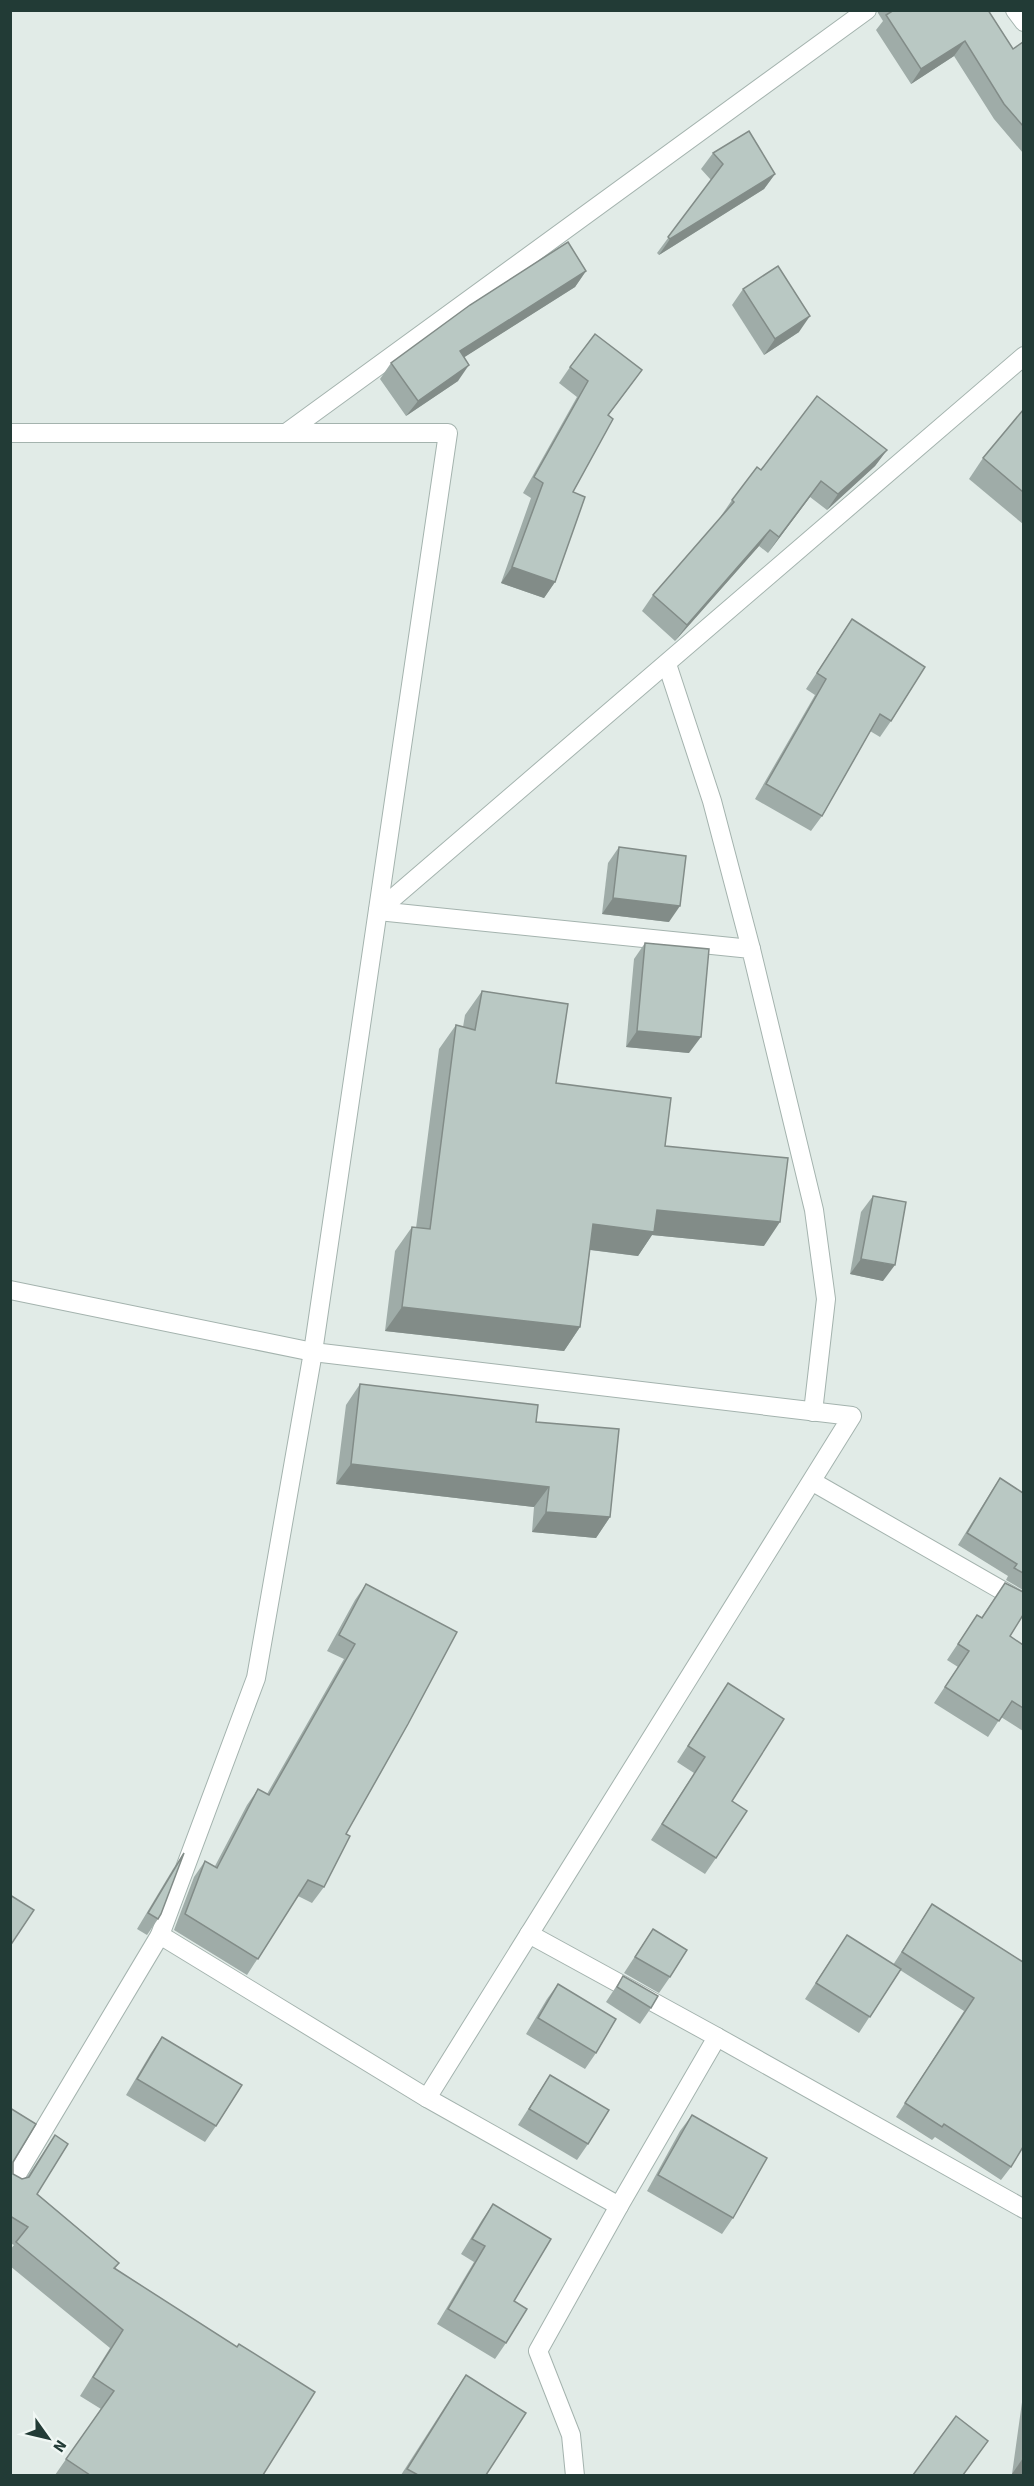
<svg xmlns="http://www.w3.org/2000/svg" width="1034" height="2486" viewBox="0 0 1034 2486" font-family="'Source Sans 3',sans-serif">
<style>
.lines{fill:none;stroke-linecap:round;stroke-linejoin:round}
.minor-casing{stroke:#a4b3ae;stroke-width:20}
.minor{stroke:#fff;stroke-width:18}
.wall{fill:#9faca8}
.shaded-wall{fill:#828c88}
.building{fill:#b9c8c3;stroke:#828c88;stroke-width:1.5}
</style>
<rect width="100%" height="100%" fill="#e1ebe7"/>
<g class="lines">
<g class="minor-casing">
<g id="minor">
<path d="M 1015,10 L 1024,22"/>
<path d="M 10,433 L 448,433 L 313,1352 L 256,1678 L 160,1935 L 10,2186"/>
<path d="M 286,433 L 867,10"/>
<path d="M 667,664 L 712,801 L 751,949"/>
<path d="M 378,911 L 1024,356"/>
<path d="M 378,911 L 751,949 L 814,1210 L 826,1299 L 813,1412"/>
<path d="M 10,1290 L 313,1352 L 852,1416 L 427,2098"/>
<path d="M 813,1482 L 1024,1603"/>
<path d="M 160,1935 L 427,2098 L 619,2206 L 717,2037 L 529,1934"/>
<path d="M 717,2037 L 1024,2209"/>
<path d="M 575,2476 L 571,2435 L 538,2351 L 619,2206"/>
</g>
</g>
<use href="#minor" class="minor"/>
</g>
<g class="wall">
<path d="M 877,10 L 988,10 L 1013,49 L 1023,42 L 1023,153 L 994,119 L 954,56 L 911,84 L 876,30 L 883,21 L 878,13 Z"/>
<path d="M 713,153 L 775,174 L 764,189 L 659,255 L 657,253 L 711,180 L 701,169 Z"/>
<path d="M 586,271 L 575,287 L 464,357 L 458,381 L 406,416 L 380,379 L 391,363 Z"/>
<path d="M 743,289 L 799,332 L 764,355 L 732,305 Z"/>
<path d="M 570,367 L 642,370 L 608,416 L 573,492 L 555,582 L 544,598 L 501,583 L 531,498 L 523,493 L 577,397 L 559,383 Z"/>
<path d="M 1023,410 L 1023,524 L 969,479 L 983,458 Z"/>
<path d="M 887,450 L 875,466 L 827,510 L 810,497 L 768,553 L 759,546 L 675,641 L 642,611 L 653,595 L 722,517 L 721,516 L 732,500 L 761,470 Z"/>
<path d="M 852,619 L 891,721 L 880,737 L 870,731 L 822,816 L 811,831 L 755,799 L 815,695 L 806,689 Z"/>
<path d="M 619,847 L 669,922 L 602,914 L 608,863 Z"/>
<path d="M 645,943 L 689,1053 L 626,1047 L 634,959 Z"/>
<path d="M 482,991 L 556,1083 L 665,1146 L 764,1246 L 652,1235 L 638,1256 L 590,1250 L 580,1327 L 564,1351 L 385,1331 L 395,1251 L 412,1227 L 416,1228 L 439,1049 L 456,1025 L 463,1027 L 465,1015 Z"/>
<path d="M 873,1196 L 883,1281 L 850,1274 L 861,1212 Z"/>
<path d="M 360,1384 L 610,1517 L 596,1538 L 532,1532 L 534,1507 L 336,1484 L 346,1405 Z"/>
<path d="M 1000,1478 L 1023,1493 L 1023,1590 L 1006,1580 L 1008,1576 L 958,1545 L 992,1490 Z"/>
<path d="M 1005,1583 L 1010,1636 L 1023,1645 L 1023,1731 L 1001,1717 L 988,1737 L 934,1703 L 958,1667 L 947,1660 L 977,1615 L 981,1618 Z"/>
<path d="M 366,1584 L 346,1834 L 324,1887 L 312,1903 L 298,1896 L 247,1975 L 174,1930 L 194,1877 L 205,1861 L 215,1866 L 247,1805 L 258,1789 L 267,1794 L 344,1659 L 327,1651 L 355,1600 Z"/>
<path d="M 728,1683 L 732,1801 L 716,1858 L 705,1874 L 651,1840 L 694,1773 L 677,1762 Z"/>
<path d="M 184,1853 L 158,1919 L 147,1935 L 137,1929 L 173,1869 Z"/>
<path d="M 932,1904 L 1023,1962 L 1011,2167 L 1001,2180 L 935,2137 L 932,2140 L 896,2117 L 964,2011 L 900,1970 L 859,2033 L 805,1999 L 847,1935 L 893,1965 Z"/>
<path d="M 653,1929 L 670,1977 L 659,1993 L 624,1973 Z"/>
<path d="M 623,1976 L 651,2008 L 640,2024 L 606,2002 Z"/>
<path d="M 558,1984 L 596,2053 L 585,2069 L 526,2034 L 547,1999 Z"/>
<path d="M 162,2037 L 216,2126 L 205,2142 L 126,2095 L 151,2053 Z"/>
<path d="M 550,2075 L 588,2144 L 577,2160 L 518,2125 Z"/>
<path d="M 10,2108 L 13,2174 L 22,2179 L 27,2177 L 55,2135 L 37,2194 L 119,2263 L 115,2269 L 263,2475 L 55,2475 L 101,2409 L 80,2396 L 110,2348 L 10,2266 L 10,2250 L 14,2245 L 10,2243 Z"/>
<path d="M 692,2115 L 733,2218 L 722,2234 L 647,2191 L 680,2131 Z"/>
<path d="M 493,2204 L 514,2301 L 506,2343 L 495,2359 L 437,2324 L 474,2262 L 461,2254 L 482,2220 Z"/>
<path d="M 466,2375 L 486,2475 L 401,2475 L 455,2391 Z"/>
<path d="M 1023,2395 L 1023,2394 L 1023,2475 L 1012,2474 Z"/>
</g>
<g class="shaded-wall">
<path d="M 965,41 L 954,56 L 911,84 L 921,69 Z"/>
<path d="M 775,174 L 764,189 L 659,255 L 670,239 Z"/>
<path d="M 586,271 L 575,287 L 449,367 L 460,351 Z"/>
<path d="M 810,316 L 799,332 L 764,355 L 775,339 Z"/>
<path d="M 469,365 L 458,381 L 406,416 L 418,401 Z"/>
<path d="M 887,450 L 875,466 L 827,510 L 838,494 Z"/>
<path d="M 821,481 L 810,497 L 768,553 L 779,537 Z"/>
<path d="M 770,530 L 759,546 L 675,641 L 687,625 Z"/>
<path d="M 512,567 L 555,582 L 544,598 L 501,583 Z"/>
<path d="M 613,898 L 680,906 L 669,922 L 602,914 Z"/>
<path d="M 637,1031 L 701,1037 L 689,1053 L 626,1047 Z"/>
<path d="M 657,1210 L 780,1222 L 764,1246 L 652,1235 L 638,1256 L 576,1248 L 593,1224 Z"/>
<path d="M 861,1259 L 895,1265 L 883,1281 L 850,1274 Z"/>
<path d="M 402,1307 L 580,1327 L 564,1351 L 385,1331 Z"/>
<path d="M 351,1464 L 549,1487 L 534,1507 L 336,1484 Z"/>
<path d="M 546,1512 L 610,1517 L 596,1538 L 532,1532 Z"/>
<path d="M 1023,2458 L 1023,2475 L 1012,2474 Z"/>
</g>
<g class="building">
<path d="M 894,10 L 988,10 L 1013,49 L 1023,42 L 1023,126 L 1004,104 L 965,41 L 921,69 L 886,15 Z"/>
<path d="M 749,131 L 775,174 L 670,239 L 668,237 L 723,164 L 713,153 Z"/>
<path d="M 568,242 L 586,271 L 460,351 L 469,365 L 418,401 L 391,363 L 470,305 Z"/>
<path d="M 778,266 L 810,316 L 775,339 L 743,289 Z"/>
<path d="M 595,334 L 642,370 L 608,415 L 613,419 L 573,492 L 585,497 L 555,582 L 512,567 L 543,483 L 534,477 L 588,381 L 570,367 Z"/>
<path d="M 817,396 L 887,450 L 838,494 L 821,481 L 779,537 L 770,530 L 687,625 L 653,595 L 734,502 L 732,500 L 757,467 L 761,470 Z"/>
<path d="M 1023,410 L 1023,492 L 983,458 Z"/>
<path d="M 852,619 L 925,667 L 891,721 L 880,714 L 822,816 L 766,784 L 826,679 L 817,673 Z"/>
<path d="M 619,847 L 686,856 L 680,906 L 613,898 Z"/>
<path d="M 645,943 L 709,949 L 701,1037 L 637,1031 Z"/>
<path d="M 482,991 L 568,1004 L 556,1083 L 671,1098 L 665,1146 L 788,1158 L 780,1222 L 657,1210 L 654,1232 L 593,1224 L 580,1327 L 402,1307 L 412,1227 L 430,1229 L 456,1025 L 475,1030 Z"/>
<path d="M 873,1196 L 906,1202 L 895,1265 L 861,1259 Z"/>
<path d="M 360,1384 L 538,1405 L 536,1422 L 619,1429 L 610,1517 L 546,1512 L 549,1487 L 351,1464 Z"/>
<path d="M 1000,1478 L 1023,1493 L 1023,1573 L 1014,1568 L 1017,1564 L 967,1533 Z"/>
<path d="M 1005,1583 L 1023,1592 L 1023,1615 L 1010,1636 L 1023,1645 L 1023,1708 L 1012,1701 L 999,1721 L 945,1687 L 969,1651 L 958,1644 L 977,1615 L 982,1618 Z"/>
<path d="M 366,1584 L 457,1632 L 408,1724 L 346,1834 L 350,1836 L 324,1887 L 308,1880 L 258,1959 L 185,1914 L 205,1861 L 217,1868 L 258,1789 L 269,1795 L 355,1644 L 339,1635 Z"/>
<path d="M 728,1683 L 784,1719 L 732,1801 L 747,1811 L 716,1858 L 662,1824 L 705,1757 L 688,1746 Z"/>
<path d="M 184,1853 L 161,1914 L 158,1919 L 148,1913 Z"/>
<path d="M 10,1895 L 34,1910 L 10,1946 Z"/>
<path d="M 932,1904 L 1023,1962 L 1023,2147 L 1011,2167 L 944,2124 L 942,2127 L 905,2103 L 974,1998 L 902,1952 Z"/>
<path d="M 653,1929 L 687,1950 L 670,1977 L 635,1957 Z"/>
<path d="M 847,1935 L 901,1969 L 870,2017 L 816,1983 Z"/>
<path d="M 623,1976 L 658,1996 L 651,2008 L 617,1987 Z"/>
<path d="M 558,1984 L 616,2019 L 596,2053 L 538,2018 Z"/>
<path d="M 162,2037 L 242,2085 L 216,2126 L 137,2079 Z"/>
<path d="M 550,2075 L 609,2110 L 588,2144 L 529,2109 Z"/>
<path d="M 10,2108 L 36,2124 L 13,2162 L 13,2174 L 22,2179 L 29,2177 L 55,2135 L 68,2144 L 37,2194 L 119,2263 L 114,2268 L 237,2347 L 239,2344 L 315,2392 L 263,2475 L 90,2475 L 66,2459 L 114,2391 L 93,2377 L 123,2330 L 16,2242 L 28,2227 L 10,2216 Z"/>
<path d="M 692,2115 L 767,2158 L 733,2218 L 658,2175 Z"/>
<path d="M 493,2204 L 551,2239 L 514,2301 L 527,2309 L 506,2343 L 448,2309 L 485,2246 L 472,2239 Z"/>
<path d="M 466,2375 L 526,2413 L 486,2475 L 418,2475 L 407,2469 Z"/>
<path d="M 956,2416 L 988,2441 L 963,2475 L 913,2475 Z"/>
</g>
<rect width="1034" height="2486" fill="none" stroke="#223b36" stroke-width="24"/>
<g transform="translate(48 2438) rotate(124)" stroke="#f1f8f5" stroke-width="4.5" paint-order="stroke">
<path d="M0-4.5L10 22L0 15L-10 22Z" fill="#223b36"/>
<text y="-9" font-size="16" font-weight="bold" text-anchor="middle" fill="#223b36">N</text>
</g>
</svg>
